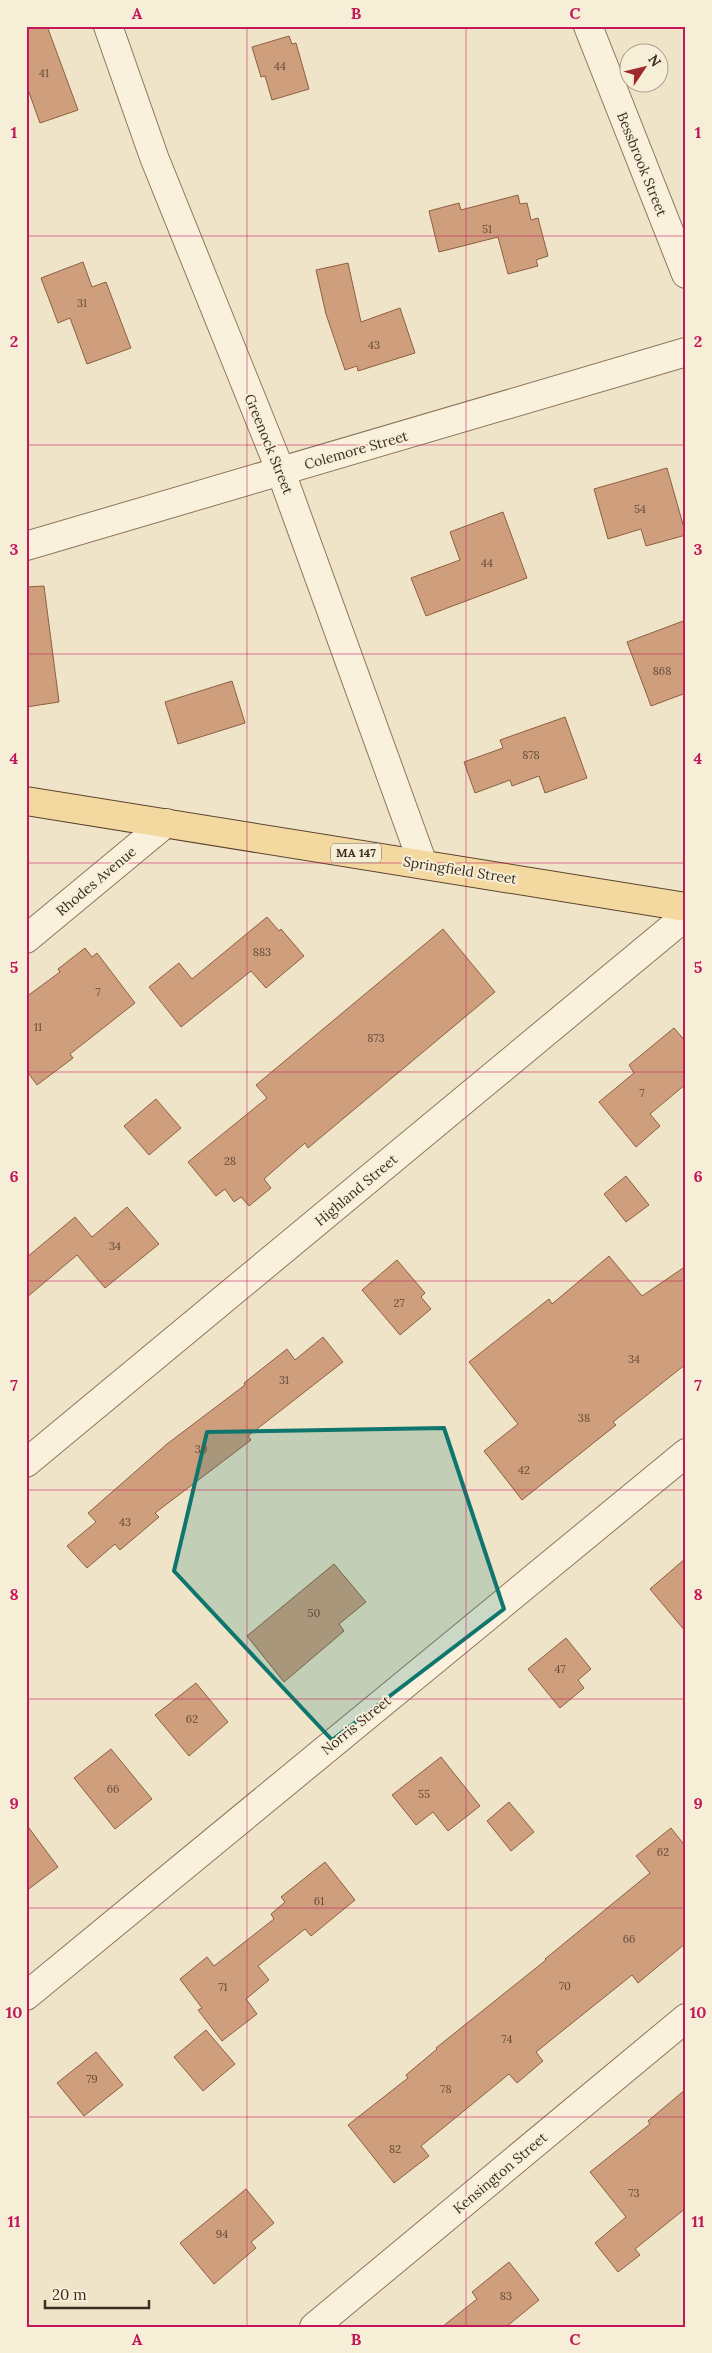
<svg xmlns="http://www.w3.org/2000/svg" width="712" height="2353" viewBox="0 0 712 2353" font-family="Lora,serif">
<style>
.building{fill:#cf9f7d;stroke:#8d5f41}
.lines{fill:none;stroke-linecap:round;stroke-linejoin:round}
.street-casing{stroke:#8d765c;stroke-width:30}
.primary-casing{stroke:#5b4430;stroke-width:30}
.street{stroke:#faf1dc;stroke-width:28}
.primary{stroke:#f3d9a0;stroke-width:28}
.marked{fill:#0f766e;fill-opacity:0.2;stroke:#0f766e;stroke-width:4;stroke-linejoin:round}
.grid{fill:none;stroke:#c2185b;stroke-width:1;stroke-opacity:0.55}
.labels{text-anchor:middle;stroke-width:4;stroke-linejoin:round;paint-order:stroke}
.number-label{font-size:11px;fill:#624a37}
.shield{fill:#f7eed8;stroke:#756857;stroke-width:1}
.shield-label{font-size:12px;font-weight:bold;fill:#3d2e20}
.street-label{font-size:14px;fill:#3d2e20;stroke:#f7eed8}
.neatline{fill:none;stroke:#c2185b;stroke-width:2}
.grid-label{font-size:16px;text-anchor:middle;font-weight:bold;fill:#c2185b}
</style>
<rect width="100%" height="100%" fill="#f0e4c8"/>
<g class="building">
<path d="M 26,26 L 47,26 L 78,110 L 40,123 L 26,84 Z"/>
<path d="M 289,36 L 292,44 L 296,43 L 309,89 L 272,100 L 265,76 L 261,77 L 252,47 Z"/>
<path d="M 518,195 L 520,204 L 527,203 L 531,220 L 538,218 L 548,256 L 536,260 L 538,266 L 508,274 L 498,237 L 439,252 L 429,211 L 459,203 L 461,210 Z"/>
<path d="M 83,262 L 92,287 L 106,282 L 131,348 L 87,364 L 70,318 L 58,323 L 41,278 Z"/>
<path d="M 348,263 L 361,322 L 400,308 L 415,353 L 358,371 L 357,366 L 345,370 L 326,314 L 316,270 Z"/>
<path d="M 667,468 L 686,535 L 646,546 L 641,529 L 608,539 L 594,489 Z"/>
<path d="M 503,512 L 527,578 L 426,616 L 411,578 L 460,560 L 450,532 Z"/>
<path d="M 44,586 L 59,702 L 26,707 L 26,587 Z"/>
<path d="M 686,620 L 686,693 L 651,706 L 627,642 Z"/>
<path d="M 232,681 L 245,723 L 178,744 L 165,702 Z"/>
<path d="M 565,717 L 587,778 L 545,793 L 539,776 L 512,786 L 510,780 L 475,793 L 464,762 L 503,748 L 500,740 Z"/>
<path d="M 267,917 L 279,931 L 281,929 L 304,956 L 266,988 L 251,971 L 181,1027 L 149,987 L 179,963 L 192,979 Z"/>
<path d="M 443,929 L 495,992 L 308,1148 L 305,1143 L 264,1179 L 271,1188 L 249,1206 L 241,1197 L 234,1202 L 225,1189 L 216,1196 L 188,1162 L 267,1098 L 256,1085 Z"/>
<path d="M 85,948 L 92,957 L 97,953 L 135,1003 L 70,1054 L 73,1058 L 37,1085 L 26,1070 L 26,997 L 60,972 L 58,969 Z"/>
<path d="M 674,1028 L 686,1042 L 686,1084 L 650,1114 L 660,1126 L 636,1147 L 599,1102 L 634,1073 L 629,1065 Z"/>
<path d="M 156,1099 L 181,1128 L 149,1155 L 124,1126 Z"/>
<path d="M 626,1176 L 649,1205 L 626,1222 L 604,1194 Z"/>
<path d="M 127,1207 L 159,1244 L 105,1288 L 77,1255 L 26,1298 L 26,1258 L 75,1217 L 92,1237 Z"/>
<path d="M 609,1256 L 642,1296 L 686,1266 L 686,1364 L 613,1422 L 616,1425 L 522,1500 L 484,1451 L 518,1424 L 469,1362 L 549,1299 L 552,1304 Z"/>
<path d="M 397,1260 L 425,1293 L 421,1297 L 431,1309 L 400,1335 L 362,1290 Z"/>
<path d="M 323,1337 L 343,1362 L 248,1436 L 251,1440 L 155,1513 L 159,1517 L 120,1550 L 115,1544 L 87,1568 L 67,1546 L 96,1522 L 88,1513 L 167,1444 L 245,1385 L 244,1383 L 287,1349 L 295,1360 Z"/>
<path d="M 686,1558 L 686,1632 L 650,1589 Z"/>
<path d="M 334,1564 L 366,1602 L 339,1624 L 344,1631 L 284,1682 L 247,1636 Z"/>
<path d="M 566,1638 L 591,1669 L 578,1680 L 584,1688 L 560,1708 L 528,1669 Z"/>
<path d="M 196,1683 L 228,1722 L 189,1756 L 155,1715 Z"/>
<path d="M 111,1749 L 152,1799 L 115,1829 L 74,1778 Z"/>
<path d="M 441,1757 L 480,1806 L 448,1831 L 433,1812 L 416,1825 L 392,1795 Z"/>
<path d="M 509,1802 L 534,1832 L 511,1851 L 487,1821 Z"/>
<path d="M 26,1824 L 58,1867 L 26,1891 Z"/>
<path d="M 671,1828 L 686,1847 L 686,1943 L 638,1983 L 632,1975 L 536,2052 L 543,2061 L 517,2083 L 509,2074 L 421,2146 L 429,2156 L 394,2183 L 348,2125 L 408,2078 L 406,2075 L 437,2049 L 436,2048 L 546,1960 L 545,1959 L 650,1873 L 636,1856 Z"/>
<path d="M 325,1862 L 355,1900 L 311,1936 L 305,1929 L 258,1966 L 269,1980 L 246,1999 L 257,2014 L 222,2041 L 198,2010 L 202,2008 L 180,1979 L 207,1957 L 214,1966 L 274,1919 L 271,1914 L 285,1902 L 281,1897 Z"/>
<path d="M 206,2030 L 235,2064 L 203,2091 L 174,2057 Z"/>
<path d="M 96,2052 L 123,2085 L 84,2116 L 57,2083 Z"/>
<path d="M 686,2089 L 686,2208 L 635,2249 L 640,2255 L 618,2272 L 595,2243 L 626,2217 L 590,2172 L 650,2124 L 648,2121 Z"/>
<path d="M 246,2189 L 274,2223 L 251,2242 L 256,2248 L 214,2284 L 180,2243 Z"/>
<path d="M 509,2262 L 539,2300 L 506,2327 L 442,2327 L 477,2299 L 472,2292 Z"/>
</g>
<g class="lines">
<g class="street-casing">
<g id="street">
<path d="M 108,26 L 154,157 L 281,472 L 423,864"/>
<path d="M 588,26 L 686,274"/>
<path d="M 26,546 L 686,352"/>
<path d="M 26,939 L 166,823"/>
<path d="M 26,1463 L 686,916"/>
<path d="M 26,1996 L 686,1453"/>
<path d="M 314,2327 L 686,2018"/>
</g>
</g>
<g class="primary-casing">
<path id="primary" d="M 26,801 L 686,907"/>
</g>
<use href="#street" class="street"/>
<use href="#primary" class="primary"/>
</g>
<path class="marked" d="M 444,1428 L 504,1609 L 332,1740 L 174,1571 L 207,1432 Z"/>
<path class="grid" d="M 247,26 L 247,2327M 466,26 L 466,2327M 26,236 L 686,236M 26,445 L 686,445M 26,654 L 686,654M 26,863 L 686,863M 26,1072 L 686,1072M 26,1281 L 686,1281M 26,1490 L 686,1490M 26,1699 L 686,1699M 26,1908 L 686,1908M 26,2117 L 686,2117"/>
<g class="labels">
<g class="number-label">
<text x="280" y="70">44</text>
<text x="44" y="77">41</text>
<text x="487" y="233">51</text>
<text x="82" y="307">31</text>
<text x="374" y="349">43</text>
<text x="640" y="513">54</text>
<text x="487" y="567">44</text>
<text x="662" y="675">868</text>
<text x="531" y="759">878</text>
<text x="262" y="956">883</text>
<text x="98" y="996">7</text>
<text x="38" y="1031">11</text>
<text x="376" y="1042">873</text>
<text x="642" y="1097">7</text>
<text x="230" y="1165">28</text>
<text x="115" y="1250">34</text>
<text x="399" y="1307">27</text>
<text x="634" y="1363">34</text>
<text x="284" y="1384">31</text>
<text x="584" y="1422">38</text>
<text x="201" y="1453">39</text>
<text x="524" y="1474">42</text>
<text x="125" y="1526">43</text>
<text x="314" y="1617">50</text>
<text x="560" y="1673">47</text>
<text x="192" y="1723">62</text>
<text x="113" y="1793">66</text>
<text x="424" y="1798">55</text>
<text x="663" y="1856">62</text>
<text x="319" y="1905">61</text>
<text x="629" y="1943">66</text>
<text x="565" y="1990">70</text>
<text x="223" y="1991">71</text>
<text x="507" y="2043">74</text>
<text x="92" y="2083">79</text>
<text x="446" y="2093">78</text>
<text x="395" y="2153">82</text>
<text x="634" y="2197">73</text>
<text x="222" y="2238">94</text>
<text x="506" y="2300">83</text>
</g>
<rect class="shield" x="331" y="843.5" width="50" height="19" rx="4"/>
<g class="shield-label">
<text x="356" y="857">MA 147</text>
</g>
<g class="street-label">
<text transform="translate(642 164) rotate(68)" y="5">Bessbrook Street</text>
<text transform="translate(269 444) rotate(68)" y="5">Greenock Street</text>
<text transform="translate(356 450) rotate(-16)" y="5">Colemore Street</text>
<text transform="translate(460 870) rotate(9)" y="5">Springfield Street</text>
<text transform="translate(96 881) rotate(-40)" y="5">Rhodes Avenue</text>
<text transform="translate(356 1190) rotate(-40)" y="5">Highland Street</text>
<text transform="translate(356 1725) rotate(-39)" y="5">Norris Street</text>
<text transform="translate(500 2173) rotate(-40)" y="5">Kensington Street</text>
</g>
</g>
<rect width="712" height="2353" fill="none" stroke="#f7eed8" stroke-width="55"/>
<g transform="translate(644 68) rotate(55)"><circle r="24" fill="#f7eed8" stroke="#ada18e"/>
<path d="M0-4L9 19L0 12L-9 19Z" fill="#9e2a2b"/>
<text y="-8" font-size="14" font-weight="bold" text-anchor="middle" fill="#3d2e20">N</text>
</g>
<path d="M45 2300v8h104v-8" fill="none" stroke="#3d2e20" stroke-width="2.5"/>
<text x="52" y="2300" font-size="15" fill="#3d2e20" stroke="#f7eed8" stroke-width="4" paint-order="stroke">20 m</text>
<rect x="28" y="28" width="656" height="2298" class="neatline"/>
<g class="grid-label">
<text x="137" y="19">A</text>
<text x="356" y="19">B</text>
<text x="575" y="19">C</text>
<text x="14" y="138">1</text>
<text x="698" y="138">1</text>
<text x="14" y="347">2</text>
<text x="698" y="347">2</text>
<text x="14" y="555">3</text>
<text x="698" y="555">3</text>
<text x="14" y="764">4</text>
<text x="698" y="764">4</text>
<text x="14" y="973">5</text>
<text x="698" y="973">5</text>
<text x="14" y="1182">6</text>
<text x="698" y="1182">6</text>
<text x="14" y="1391">7</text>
<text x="698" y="1391">7</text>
<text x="14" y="1600">8</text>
<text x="698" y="1600">8</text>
<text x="14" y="1809">9</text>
<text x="698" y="1809">9</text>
<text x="14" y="2018">10</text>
<text x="698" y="2018">10</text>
<text x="14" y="2227">11</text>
<text x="698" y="2227">11</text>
<text x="137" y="2345">A</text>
<text x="356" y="2345">B</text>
<text x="575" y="2345">C</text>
</g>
</svg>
